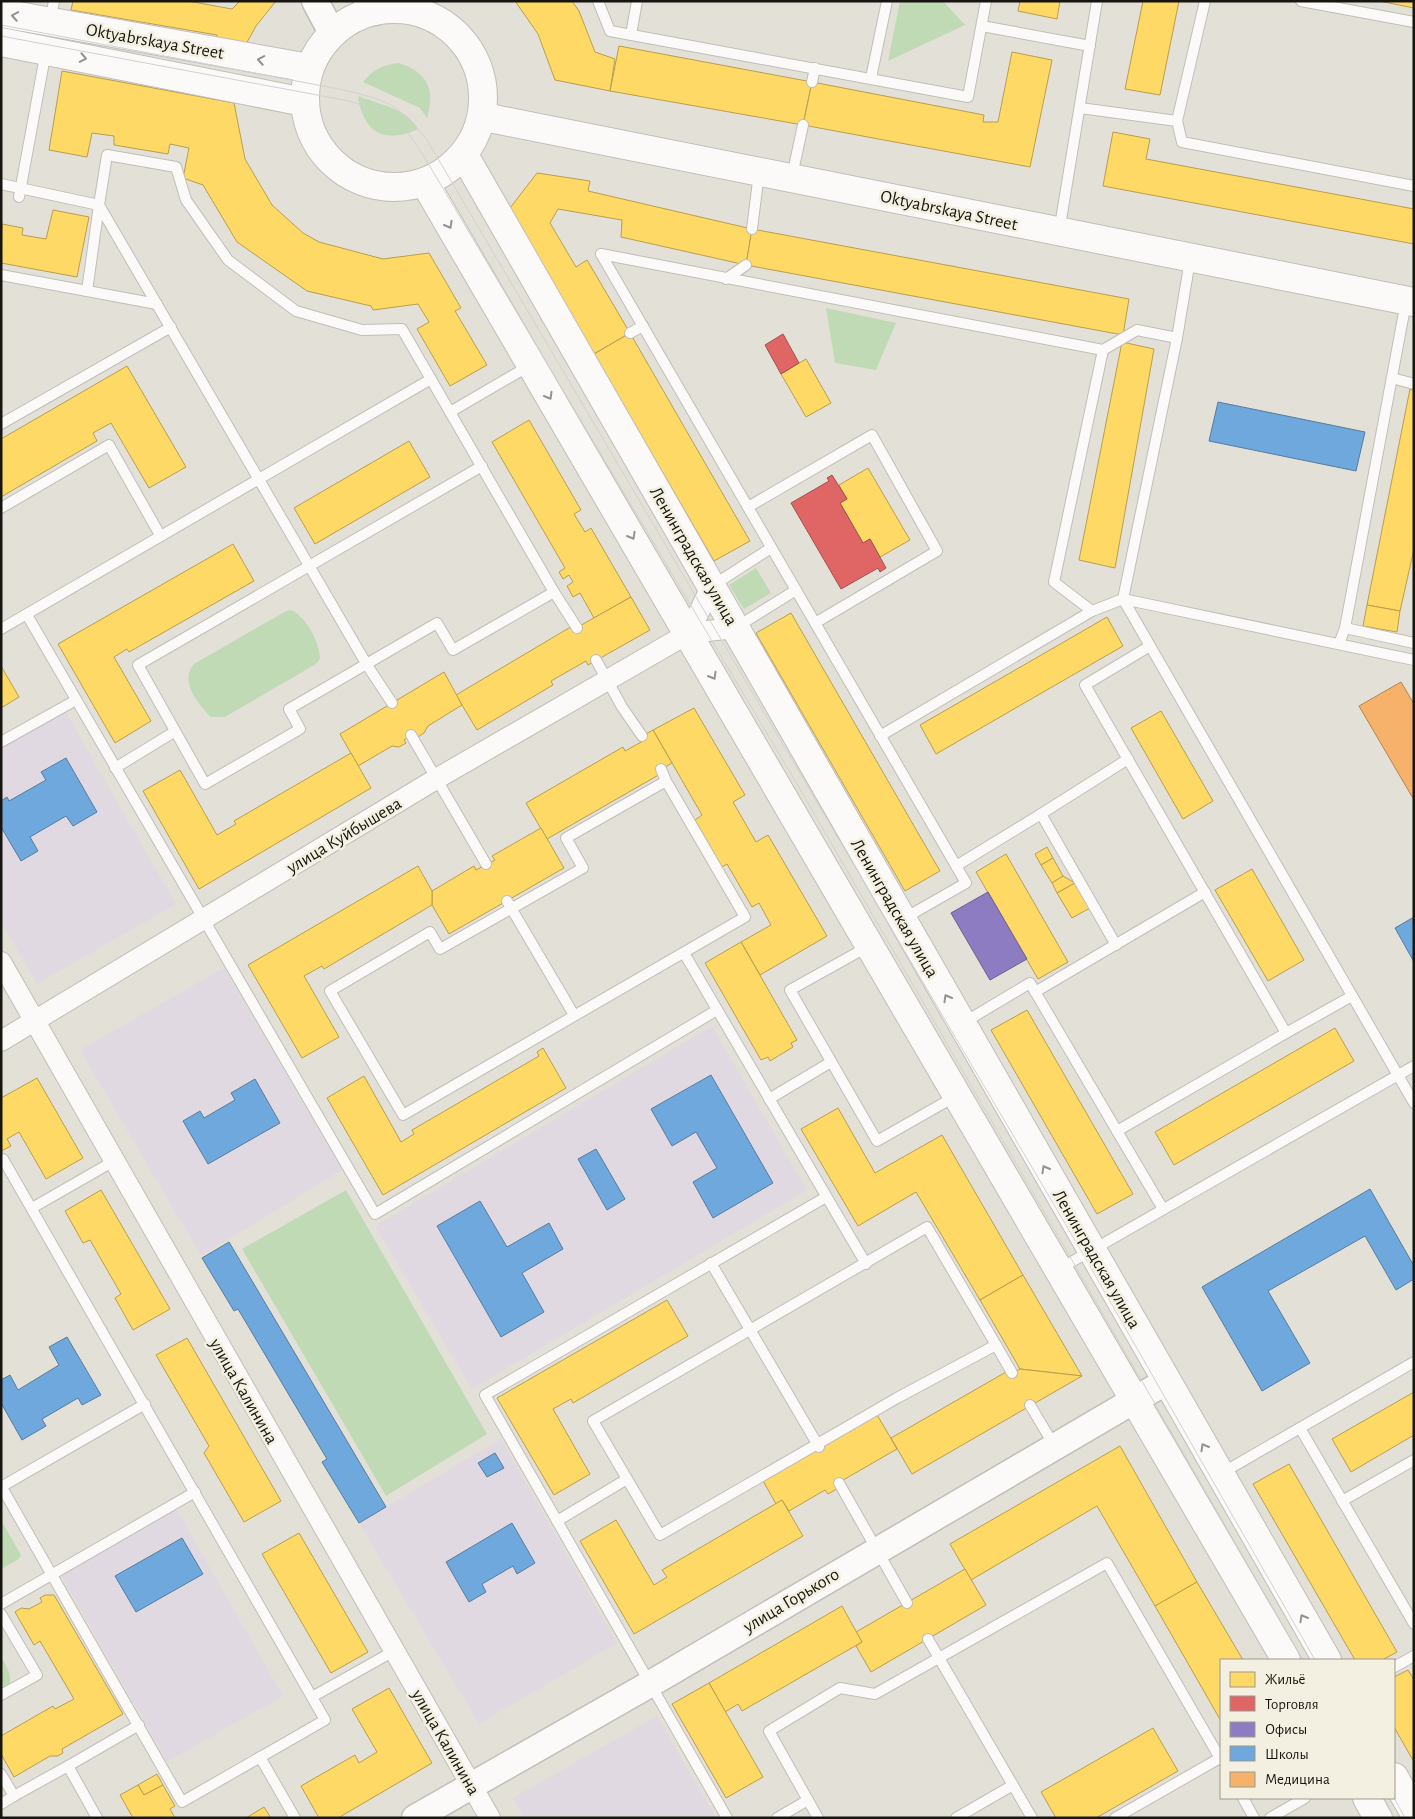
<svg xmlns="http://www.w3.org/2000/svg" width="1415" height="1819" viewBox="0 0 1415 1819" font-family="'Alegreya Sans',sans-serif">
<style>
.education{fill:#e0d9e1}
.green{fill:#c1dab6}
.homes{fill:#ffd966;stroke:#b99e4c}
.shops{fill:#e06666;stroke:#a44e4c}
.offices{fill:#8e7cc3;stroke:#6a5d8d}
.schools{fill:#6fa8dc;stroke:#557c9f}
.health{fill:#f6b26b;stroke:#b38350}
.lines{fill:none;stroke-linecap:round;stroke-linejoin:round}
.service-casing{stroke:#c0beb8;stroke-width:12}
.minor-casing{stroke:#c0beb8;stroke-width:22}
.tertiary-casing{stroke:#c0beb8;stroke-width:29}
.secondary-casing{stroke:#c0beb8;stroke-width:30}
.service{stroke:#fbfaf9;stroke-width:10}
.minor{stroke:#fbfaf9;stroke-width:20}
.tertiary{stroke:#fbfaf9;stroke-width:26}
.secondary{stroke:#fbfaf9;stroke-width:28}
.tram{stroke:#d1d1cf;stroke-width:1}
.oneway{stroke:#949390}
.labels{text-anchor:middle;stroke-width:5;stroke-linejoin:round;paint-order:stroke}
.street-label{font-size:18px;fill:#171510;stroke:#f4f0e1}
</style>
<rect width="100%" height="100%" fill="#e3e0d8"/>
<g class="education">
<path d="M 65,711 L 176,904 L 37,984 L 1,922 L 1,748 Z"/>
<path d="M 224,968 L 342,1170 L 201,1256 L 80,1050 Z"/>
<path d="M 712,1026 L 807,1190 L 472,1389 L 375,1226 Z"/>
<path d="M 501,1439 L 617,1643 L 479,1724 L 359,1523 Z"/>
<path d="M 176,1508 L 283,1696 L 167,1762 L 60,1573 Z"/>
<path d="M 657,1716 L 716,1818 L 524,1818 L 513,1798 Z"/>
</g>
<g class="green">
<path d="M 900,1 L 943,1 L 965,25 L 888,61 Z"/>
<path d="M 399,63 C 427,72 436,89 427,118 L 420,108 L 363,82 C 374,69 382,65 399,63 Z"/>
<path d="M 358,96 C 378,104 408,109 418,129 C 386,145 362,132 358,96 Z"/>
<path d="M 826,308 L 896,323 L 876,370 L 835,363 Z"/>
<path d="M 756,568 L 771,593 L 744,609 L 729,585 Z"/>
<path d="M 291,610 C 306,616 320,643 320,659 L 316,664 L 225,717 L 211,717 C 198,705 179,680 194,664 L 286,611 Z"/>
<path d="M 346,1190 L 487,1434 L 386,1496 L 242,1249 Z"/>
<path d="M 1,1520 L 21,1555 L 19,1559 L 1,1569 Z"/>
<path d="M 1,1656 C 9,1671 17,1683 1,1695 Z"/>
</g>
<g class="homes">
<path d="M 73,1 L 188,1 L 232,9 L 240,1 L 276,1 L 256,26 L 245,46 L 217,41 L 217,35 L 71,10 Z"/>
<path d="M 515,1 L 572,1 L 579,11 L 595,52 L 615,59 L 610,91 L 555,80 L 538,34 Z"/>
<path d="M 1020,1 L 1060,1 L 1057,19 L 1018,11 Z"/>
<path d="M 1143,1 L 1179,1 L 1160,95 L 1125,89 Z"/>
<path d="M 1379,1 L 1414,1 L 1414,8 Z"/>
<path d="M 619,46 L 812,82 L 803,125 L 610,91 Z"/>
<path d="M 1012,52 L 1052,60 L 1030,167 L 803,125 L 812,82 L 984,115 L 983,122 L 998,122 Z"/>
<path d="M 62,71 L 234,103 L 245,159 L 272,205 L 303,233 L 319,242 L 383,259 L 429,253 L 461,308 L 455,311 L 487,365 L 450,386 L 417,329 L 429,322 L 418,304 L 373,310 L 371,306 L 307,291 L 237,242 L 203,185 L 183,178 L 189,148 L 170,144 L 168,154 L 114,145 L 114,136 L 92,133 L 87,157 L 49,150 Z"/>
<path d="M 1113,132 L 1150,139 L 1146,159 L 1414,209 L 1414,244 L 1103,186 Z"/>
<path d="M 537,173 L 590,181 L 588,191 L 752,229 L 746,265 L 621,237 L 622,220 L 558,209 L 550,223 L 576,267 L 587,260 L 630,333 L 594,354 L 510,208 Z"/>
<path d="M 53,210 L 89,217 L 77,277 L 1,263 L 2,224 L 23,228 L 22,235 L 46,239 Z"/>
<path d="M 752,229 L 1129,299 L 1123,335 L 746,265 Z"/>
<path d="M 630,333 L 750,541 L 714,561 L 594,354 Z"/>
<path d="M 1122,342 L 1154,349 L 1115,568 L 1079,560 Z"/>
<path d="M 806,359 L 831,403 L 806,417 L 781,374 Z"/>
<path d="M 127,366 L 186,467 L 149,488 L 111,423 L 93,433 L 97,441 L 1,497 L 1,439 Z"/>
<path d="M 1410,389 L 1414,390 L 1414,549 L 1400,611 L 1367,605 Z"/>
<path d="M 529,420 L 581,510 L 574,514 L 585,532 L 591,528 L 631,597 L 594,618 L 580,593 L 573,597 L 567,586 L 573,582 L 569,575 L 563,579 L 559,572 L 565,568 L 492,442 Z"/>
<path d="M 409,441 L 430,477 L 315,544 L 294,508 Z"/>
<path d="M 868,468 L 910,540 L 880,557 L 870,539 L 863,543 L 840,503 L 847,499 L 839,485 Z"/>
<path d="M 233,544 L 254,581 L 129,652 L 127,649 L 114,657 L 151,721 L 115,743 L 58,644 Z"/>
<path d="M 631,597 L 650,630 L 588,665 L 586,661 L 551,681 L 553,685 L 477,730 L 456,695 L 574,625 L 576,628 Z"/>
<path d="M 1367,605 L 1400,611 L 1397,632 L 1363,626 Z"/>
<path d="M 791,613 L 940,871 L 905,891 L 756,633 Z"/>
<path d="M 1107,617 L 1123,646 L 936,754 L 920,725 Z"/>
<path d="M 1,666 L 19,697 L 1,708 Z"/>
<path d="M 444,672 L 462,705 L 428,726 L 424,733 L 418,737 L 415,733 L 404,740 L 406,743 L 399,747 L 392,746 L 358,766 L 340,734 Z"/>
<path d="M 694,708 L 745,795 L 733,802 L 756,842 L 768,835 L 827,936 L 760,975 L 741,942 L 771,925 L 759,903 L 752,907 L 727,864 L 722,867 L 695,820 L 702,815 L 653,730 Z"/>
<path d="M 1161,711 L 1213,801 L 1183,819 L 1131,728 Z"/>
<path d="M 653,730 L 672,763 L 660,770 L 662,773 L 547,839 L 526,803 L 623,747 L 625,751 L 643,741 L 641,737 Z"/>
<path d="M 351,753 L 371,788 L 199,889 L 143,791 L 180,770 L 217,835 L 236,824 L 234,821 Z"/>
<path d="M 541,828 L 564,868 L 449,934 L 432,905 L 432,891 L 474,866 L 476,870 L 495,860 L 492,856 Z"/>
<path d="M 1047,847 L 1053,858 L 1041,865 L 1035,854 Z"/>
<path d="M 1006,854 L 1068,962 L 1038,979 L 976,872 Z"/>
<path d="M 1053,858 L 1063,876 L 1052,883 L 1041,865 Z"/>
<path d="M 418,866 L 432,891 L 432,905 L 324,969 L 322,966 L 304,976 L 339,1037 L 302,1058 L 248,965 Z"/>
<path d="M 1252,869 L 1304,960 L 1268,981 L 1215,890 Z"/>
<path d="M 1063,876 L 1075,883 L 1057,893 L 1052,883 Z"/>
<path d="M 1075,883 L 1090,908 L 1072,918 L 1057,893 Z"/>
<path d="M 741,942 L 797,1040 L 791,1043 L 793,1047 L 770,1061 L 768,1057 L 761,1060 L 705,963 Z"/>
<path d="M 1027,1010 L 1133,1194 L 1097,1214 L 991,1030 Z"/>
<path d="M 1335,1028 L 1354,1061 L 1174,1165 L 1155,1132 Z"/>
<path d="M 543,1048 L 566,1088 L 383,1195 L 327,1098 L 364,1076 L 401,1142 L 414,1134 L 412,1130 L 539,1056 L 537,1052 Z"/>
<path d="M 37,1078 L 83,1158 L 46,1179 L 19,1132 L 7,1139 L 11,1146 L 1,1151 L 1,1098 Z"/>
<path d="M 838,1108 L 875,1173 L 942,1135 L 1023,1275 L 980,1300 L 916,1192 L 858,1226 L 801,1129 Z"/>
<path d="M 101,1190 L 170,1309 L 133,1330 L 115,1298 L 121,1294 L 90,1240 L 83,1243 L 65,1211 Z"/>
<path d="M 1023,1275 L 1082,1376 L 1020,1369 L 980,1300 Z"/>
<path d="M 667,1300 L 688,1336 L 573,1403 L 571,1399 L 553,1409 L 590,1474 L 554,1495 L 497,1398 Z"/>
<path d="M 187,1338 L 281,1501 L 244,1522 L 204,1453 L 209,1446 L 156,1355 Z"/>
<path d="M 1020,1369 L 1082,1376 L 912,1474 L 891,1438 L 1006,1372 L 1008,1375 Z"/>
<path d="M 1414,1392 L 1414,1435 L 1351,1472 L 1332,1439 Z"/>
<path d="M 876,1413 L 897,1449 L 838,1483 L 840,1487 L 828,1494 L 825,1490 L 789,1511 L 782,1500 L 776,1504 L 762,1479 Z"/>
<path d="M 1120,1446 L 1197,1582 L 1155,1606 L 1097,1506 L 971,1580 L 950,1544 Z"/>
<path d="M 1289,1464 L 1397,1652 L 1382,1660 L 1355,1660 L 1253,1484 Z"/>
<path d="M 782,1500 L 803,1536 L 634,1634 L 580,1541 L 616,1520 L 654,1585 L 667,1577 L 662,1570 Z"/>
<path d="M 299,1533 L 368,1652 L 331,1673 L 262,1554 Z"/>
<path d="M 965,1569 L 986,1605 L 871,1672 L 856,1646 L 862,1642 L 856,1632 Z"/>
<path d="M 1197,1582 L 1243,1660 L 1221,1660 L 1221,1721 L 1155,1606 Z"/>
<path d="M 45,1595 L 54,1595 L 123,1714 L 62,1749 L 63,1753 L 58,1756 L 50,1756 L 14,1777 L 1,1754 L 1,1736 L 53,1706 L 55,1709 L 74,1699 L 40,1641 L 34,1645 L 15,1612 L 21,1608 L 29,1609 L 42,1602 L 40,1598 Z"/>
<path d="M 842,1606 L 862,1642 L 742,1711 L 738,1704 L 725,1712 L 709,1683 Z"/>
<path d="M 1408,1670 L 1414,1680 L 1414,1762 L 1394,1727 L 1394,1677 Z"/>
<path d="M 709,1683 L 763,1777 L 726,1798 L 672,1704 Z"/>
<path d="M 389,1688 L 432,1763 L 338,1818 L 319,1818 L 301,1786 L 355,1755 L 359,1763 L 377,1752 L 352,1709 Z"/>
<path d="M 1153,1728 L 1178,1771 L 1096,1818 L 1056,1818 L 1041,1792 Z"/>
<path d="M 157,1774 L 163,1785 L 144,1795 L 138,1785 Z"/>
<path d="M 138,1785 L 144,1795 L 163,1785 L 175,1806 L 170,1809 L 175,1818 L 133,1818 L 120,1795 Z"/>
<path d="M 264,1807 L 271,1818 L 246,1818 Z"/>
</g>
<g class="shops">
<path d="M 783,334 L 799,363 L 781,374 L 765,345 Z"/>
<path d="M 832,475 L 847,499 L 840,503 L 863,543 L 870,539 L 886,568 L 880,572 L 878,568 L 841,589 L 791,503 L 829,481 L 827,478 Z"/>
</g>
<path class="offices" d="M 988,892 L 1027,959 L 990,980 L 951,913 Z"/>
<g class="schools">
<path d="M 1218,402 L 1365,432 L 1356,471 L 1209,441 Z"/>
<path d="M 66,758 L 97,812 L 73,826 L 66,816 L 30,837 L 38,851 L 21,861 L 1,827 L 1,801 L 7,797 L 9,801 L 46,780 L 41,772 Z"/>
<path d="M 1414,917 L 1414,962 L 1395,928 Z"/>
<path d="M 711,1075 L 773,1183 L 713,1218 L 693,1182 L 717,1168 L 696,1132 L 672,1146 L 651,1109 Z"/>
<path d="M 255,1079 L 280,1123 L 208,1164 L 183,1121 L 200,1111 L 204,1118 L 235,1100 L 231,1093 Z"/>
<path d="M 596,1149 L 625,1199 L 607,1210 L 578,1159 Z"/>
<path d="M 1370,1189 L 1414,1266 L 1414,1279 L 1396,1290 L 1365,1236 L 1268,1291 L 1310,1363 L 1262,1391 L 1202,1287 Z"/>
<path d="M 480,1201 L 507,1247 L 549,1223 L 563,1249 L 522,1273 L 544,1312 L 501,1337 L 437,1226 Z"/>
<path d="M 229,1242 L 386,1507 L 359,1523 L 322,1462 L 327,1459 L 238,1309 L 234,1311 L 202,1258 Z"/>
<path d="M 67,1337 L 101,1395 L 82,1405 L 78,1398 L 42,1419 L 46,1426 L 22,1440 L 1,1403 L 1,1380 L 10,1375 L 18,1390 L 59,1365 L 49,1347 Z"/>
<path d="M 495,1453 L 504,1468 L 487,1477 L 478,1463 Z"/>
<path d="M 512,1523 L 535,1563 L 517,1574 L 513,1566 L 482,1584 L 486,1592 L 469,1602 L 446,1562 Z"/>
<path d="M 182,1538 L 203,1574 L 136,1612 L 115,1576 Z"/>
</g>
<path class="health" d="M 1401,682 L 1414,704 L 1414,800 L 1359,706 Z"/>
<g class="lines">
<g class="service-casing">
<g id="service">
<path d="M 598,1 L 610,31 L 968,97 L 986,1"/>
<path d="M 1301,1 L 1414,22"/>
<path d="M 50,22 L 54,1"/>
<path d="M 982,26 L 1090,46"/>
<path d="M 631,35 L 637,1"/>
<path d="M 871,78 L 887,1"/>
<path d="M 812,82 L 815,68"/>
<path d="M 1080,108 L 1177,121 L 1182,142 L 1414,186"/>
<path d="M 1177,121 L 1205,1"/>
<path d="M 792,176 L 803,125"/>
<path d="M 1,184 L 99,205 L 87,291 L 1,275"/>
<path d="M 19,197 L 46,51"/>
<path d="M 752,229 L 759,173"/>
<path d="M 1059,232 L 1097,1"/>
<path d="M 601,254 L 966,883 L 903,919"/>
<path d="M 601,254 L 1103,350 L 1137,330 L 1177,338"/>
<path d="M 1190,260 L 1177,338 L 1123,599 L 1414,1103"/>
<path d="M 726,279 L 746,265"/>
<path d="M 87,291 L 157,304"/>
<path d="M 630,333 L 643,326"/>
<path d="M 1392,378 L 1414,384"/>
<path d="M 450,412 L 529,366"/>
<path d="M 1,424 L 171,327"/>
<path d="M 482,466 L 138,665 L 205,784 L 300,729 L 289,709 L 437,623 L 453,650 L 554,592"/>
<path d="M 748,507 L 872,435 L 937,551 L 815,623"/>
<path d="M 1,508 L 109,445 L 160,535"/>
<path d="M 712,586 L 771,548"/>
<path d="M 1092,611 L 1123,599 L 1414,660"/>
<path d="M 27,615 L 375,1214 L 717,1010"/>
<path d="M 735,628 L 796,590"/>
<path d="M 1345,628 L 1414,643"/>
<path d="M 1,629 L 431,379"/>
<path d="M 1339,644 L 1345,628 L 1406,302"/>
<path d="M 596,660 L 622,707 L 642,736"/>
<path d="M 392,703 L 367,665 L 99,205 L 107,155 L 176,167 L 186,200 L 228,260 L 296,311 L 362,330 L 402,329 L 554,592 L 577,628"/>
<path d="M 411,735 L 486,864"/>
<path d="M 880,736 L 1092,611 L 1054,582 L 1103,350"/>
<path d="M 1,742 L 76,700"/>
<path d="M 115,768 L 174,732"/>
<path d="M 661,769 L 666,781 L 745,917 L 403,1115 L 330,991 L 430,932 L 440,949 L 583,868 L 566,838 L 666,781"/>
<path d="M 1041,814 L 1128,759"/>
<path d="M 956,866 L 1041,814 L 1116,945"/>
<path d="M 507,901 L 574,1015"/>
<path d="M 869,946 L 790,990 L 877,1141 L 956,1096"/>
<path d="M 684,953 L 866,1264"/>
<path d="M 1035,992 L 1205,892"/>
<path d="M 963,1023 L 1030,983 L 1117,1131 L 1286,1033 L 1085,685 L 1150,646"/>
<path d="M 1286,1033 L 1352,996"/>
<path d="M 769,1099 L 831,1062"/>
<path d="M 1117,1131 L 1163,1209"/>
<path d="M 1,1160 L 3,1159 L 325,1720 L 182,1802 L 1,1486"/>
<path d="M 32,1208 L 114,1161"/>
<path d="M 927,1227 L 996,1345 L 897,1398 L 660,1535 L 593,1421 Z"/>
<path d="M 711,1263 L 819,1447"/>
<path d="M 1059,1269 L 1414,1066"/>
<path d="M 996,1345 L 1012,1373"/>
<path d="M 1030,1405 L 1055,1447"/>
<path d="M 1300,1428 L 1414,1624"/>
<path d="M 1222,1473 L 1414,1362"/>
<path d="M 839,1483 L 907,1603"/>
<path d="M 1,1487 L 145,1404"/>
<path d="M 1342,1501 L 1414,1460"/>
<path d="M 557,1521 L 627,1479"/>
<path d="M 1,1604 L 195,1492"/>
<path d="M 1,1614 L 37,1675 L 1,1695"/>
<path d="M 928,1639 L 1032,1818"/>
<path d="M 1394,1667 L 1414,1656"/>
<path d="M 312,1697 L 394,1651"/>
<path d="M 260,1757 L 295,1818"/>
<path d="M 68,1766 L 139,1725"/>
<path d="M 1,1774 L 14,1796 L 1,1804"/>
<path d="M 14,1796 L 68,1766 L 97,1818"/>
<path d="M 1243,1798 L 1254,1818"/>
<path d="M 727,1818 L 485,1395 L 826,1197"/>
<path d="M 777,1818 L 808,1800"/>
<path d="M 818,1818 L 769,1731 L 840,1688 L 875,1694 L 1107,1563 L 1221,1760"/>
<path d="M 956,1818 L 1013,1785"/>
<path d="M 1115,1818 L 1220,1758"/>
<path d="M 1270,1818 L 1305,1798"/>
</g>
</g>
<g class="minor-casing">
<g id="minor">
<path d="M 689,633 L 711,587"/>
<path d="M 1,962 L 490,1818"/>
<path d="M 1,1041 L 436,779 L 689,633 L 735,628"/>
</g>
</g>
<g class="tertiary-casing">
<g id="tertiary">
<path d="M 315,1 L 332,33"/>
<path d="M 367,1 L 375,12"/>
<path d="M 415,1818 L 650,1684 L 1167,1381"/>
</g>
</g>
<g class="secondary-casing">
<g id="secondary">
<circle cx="394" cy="98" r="89"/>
<path d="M 1,13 L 309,68"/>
<path d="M 1,42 L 304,102"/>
<path d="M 484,117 C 794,176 1103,243 1414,302"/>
<path d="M 464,155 L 1327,1660"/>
<path d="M 425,183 L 1286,1660"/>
<path d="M 1394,1777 L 1414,1812"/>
<path d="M 1367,1798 L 1378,1818"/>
</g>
</g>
<use href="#service" class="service"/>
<use href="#minor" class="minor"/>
<use href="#tertiary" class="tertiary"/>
<use href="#secondary" class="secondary"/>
<g class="tram">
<path d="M 1,25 L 344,90 C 388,101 397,103 427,140 L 1083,1254 L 1315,1660"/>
<path d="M 1,36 L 344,100 C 401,114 406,127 435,175 L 797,784 L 1303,1660"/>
<path d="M 1383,1798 L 1394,1818"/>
<path d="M 1394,1798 L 1405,1818"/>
</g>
</g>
<defs><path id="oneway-chevron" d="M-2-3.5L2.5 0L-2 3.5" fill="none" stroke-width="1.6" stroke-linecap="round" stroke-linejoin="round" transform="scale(1.25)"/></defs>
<g class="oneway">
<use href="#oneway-chevron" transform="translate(15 16) rotate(-170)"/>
<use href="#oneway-chevron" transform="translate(83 58) rotate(11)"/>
<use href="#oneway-chevron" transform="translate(261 60) rotate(-170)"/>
<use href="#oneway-chevron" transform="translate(449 225) rotate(60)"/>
<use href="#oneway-chevron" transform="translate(549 396) rotate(60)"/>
<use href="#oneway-chevron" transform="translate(632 536) rotate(60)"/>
<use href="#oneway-chevron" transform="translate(713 676) rotate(60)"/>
<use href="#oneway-chevron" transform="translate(947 998) rotate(-120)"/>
<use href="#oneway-chevron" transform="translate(1045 1169) rotate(-120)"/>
<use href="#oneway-chevron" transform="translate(1204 1447) rotate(-120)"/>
<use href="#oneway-chevron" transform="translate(1303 1618) rotate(-120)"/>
</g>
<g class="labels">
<g class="street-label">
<text transform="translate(155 41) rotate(10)" y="6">Oktyabrskaya Street</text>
<text transform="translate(949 210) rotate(12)" y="6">Oktyabrskaya Street</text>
<text transform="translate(694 556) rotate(60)" y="6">Ленинградская улица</text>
<text transform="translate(344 835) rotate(-31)" y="6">улица Куйбышева</text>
<text transform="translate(895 908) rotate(60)" y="6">Ленинградская улица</text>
<text transform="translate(1097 1259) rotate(60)" y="6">Ленинградская улица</text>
<text transform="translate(244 1391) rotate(60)" y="6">улица Калинина</text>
<text transform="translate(791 1600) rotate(-31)" y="6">улица Горького</text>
<text transform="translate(446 1742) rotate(60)" y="6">улица Калинина</text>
</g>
</g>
<rect width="1415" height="1819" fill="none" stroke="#171510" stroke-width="5"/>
<rect x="1220" y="1659" width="175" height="140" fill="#f4f0e1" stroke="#9c988d"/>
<rect x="1230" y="1672" width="25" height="15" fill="#ffd966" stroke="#9c988d"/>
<text x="1265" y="1684" font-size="15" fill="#171510">Жильё</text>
<rect x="1230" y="1696" width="25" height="15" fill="#e06666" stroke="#9c988d"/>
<text x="1265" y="1709" font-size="15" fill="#171510">Торговля</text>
<rect x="1230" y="1722" width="25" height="15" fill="#8e7cc3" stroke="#9c988d"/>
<text x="1265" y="1734" font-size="15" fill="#171510">Офисы</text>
<rect x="1230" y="1746" width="25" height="15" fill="#6fa8dc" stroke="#9c988d"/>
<text x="1265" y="1759" font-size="15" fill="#171510">Школы</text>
<rect x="1230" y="1772" width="25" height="15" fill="#f6b26b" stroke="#9c988d"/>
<text x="1265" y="1784" font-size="15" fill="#171510">Медицина</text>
</svg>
